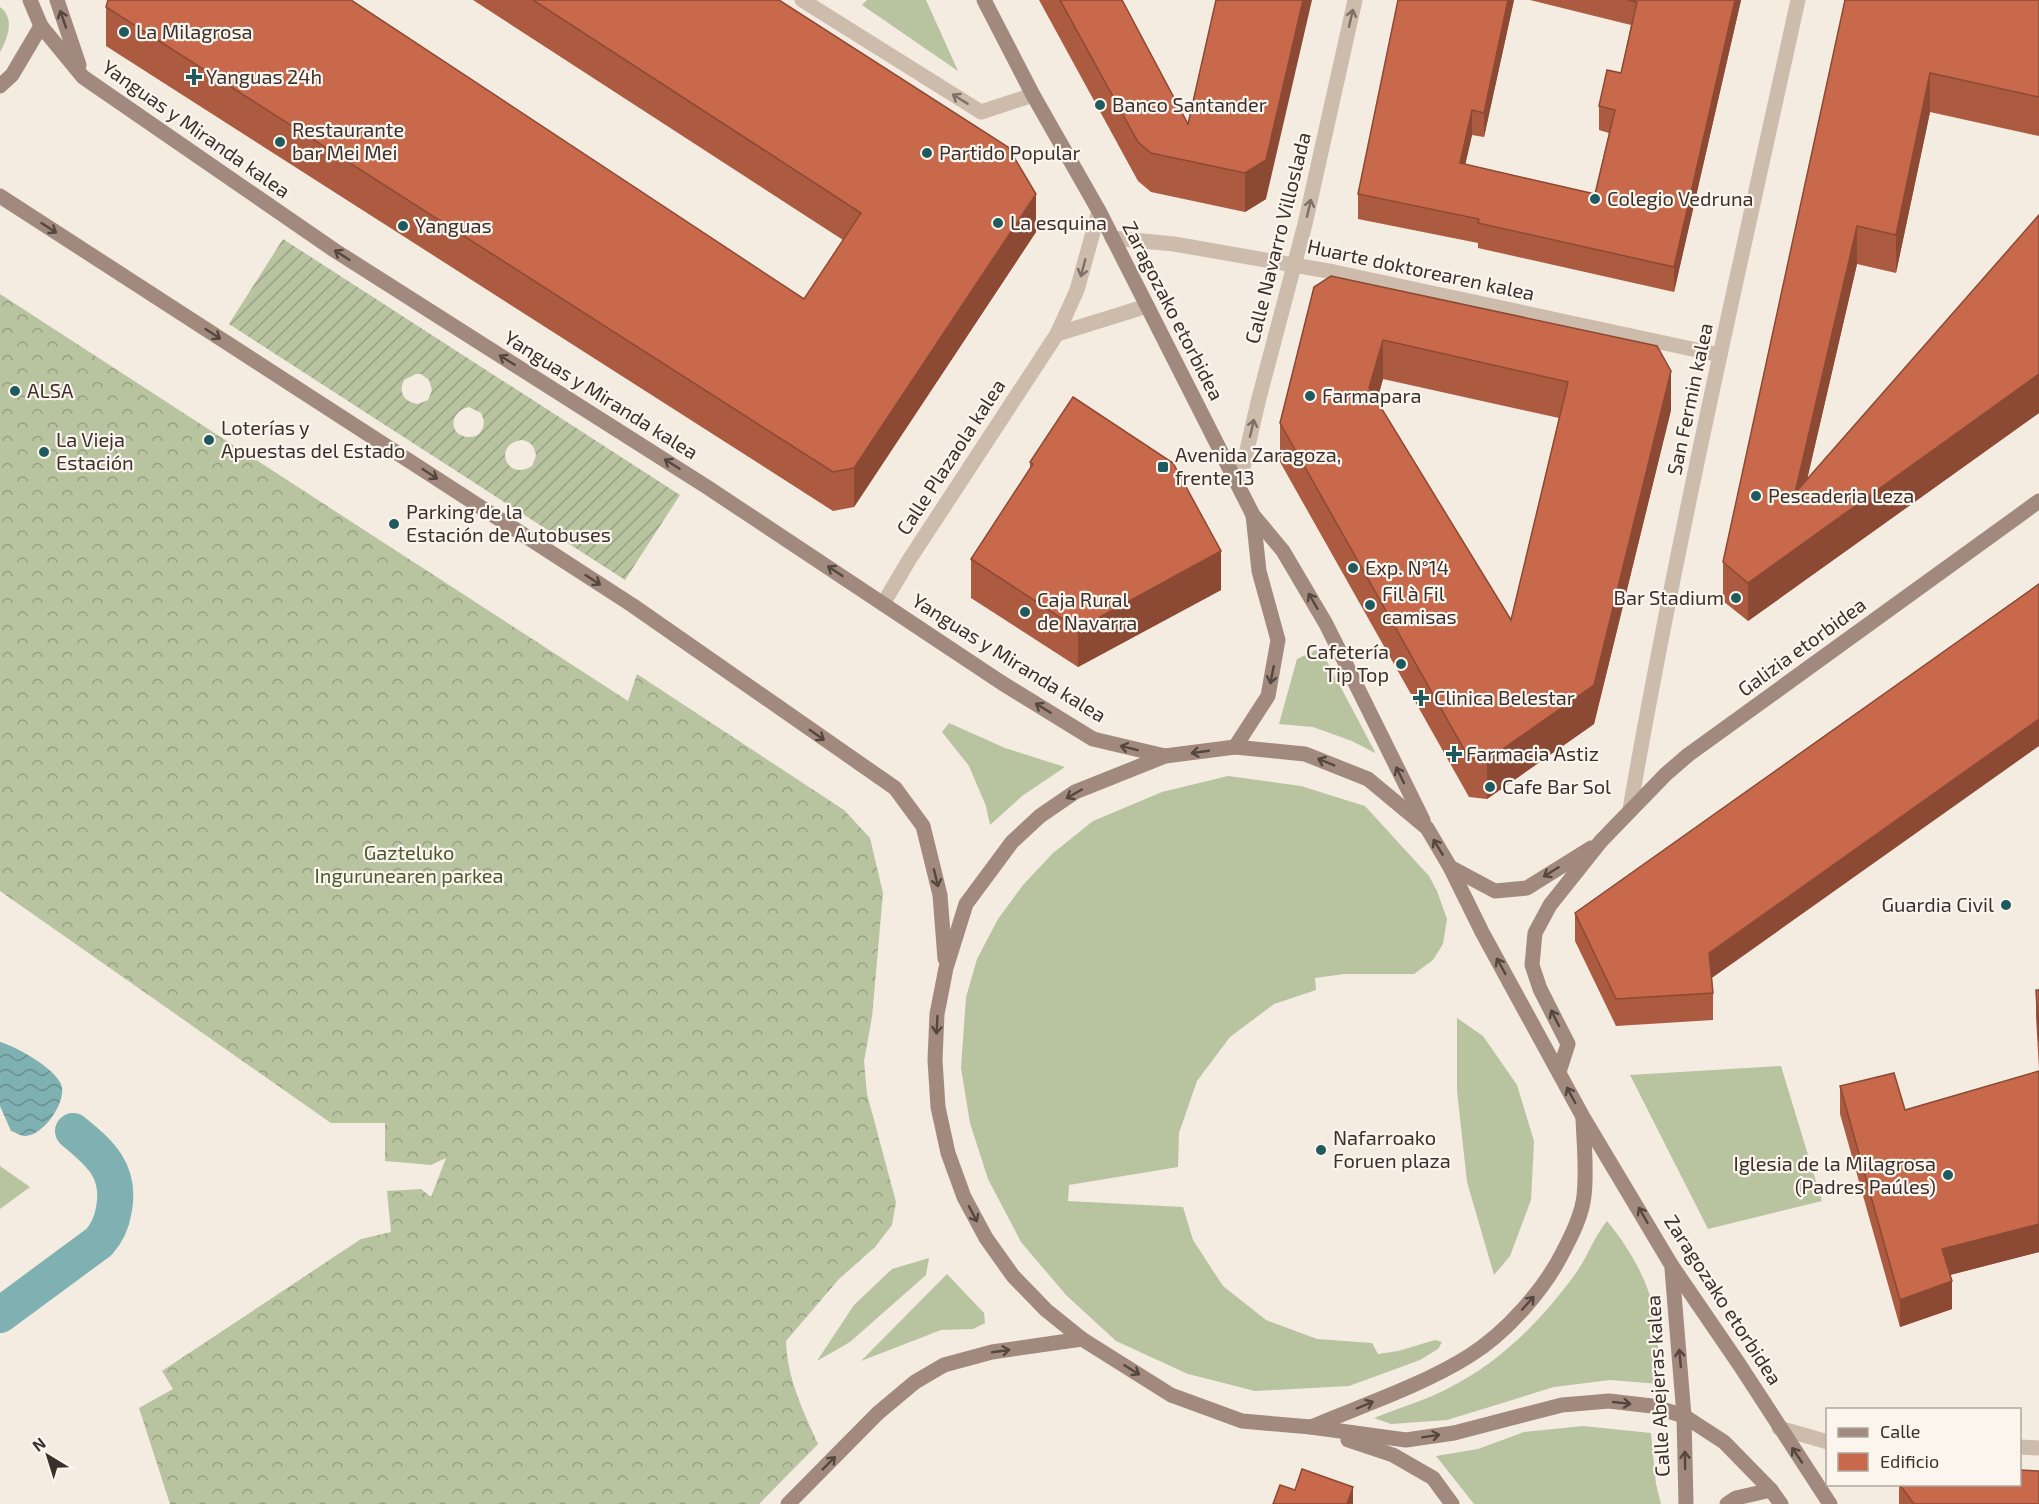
<svg xmlns="http://www.w3.org/2000/svg" width="2039" height="1504" viewBox="0 0 2039 1504" font-family="'Exo 2',sans-serif">
<style>
.grass{fill:#b8c4a0}
.forest{fill:url(#forest-crowns)}
.garden{fill:url(#garden-furrows);fill-rule:evenodd}
.water{fill:url(#water-waves)}
.lines{fill:none;stroke-linecap:round;stroke-linejoin:round}
.canal{stroke:#7fb0b2;stroke-width:36}
.street{stroke:#cdbbac;stroke-width:15}
.secondary{stroke:#a18a7d;stroke-width:15}
.wall{fill:#ac5a40;fill-rule:evenodd}
.shaded-wall{fill:#8c4a34}
.building{fill:#c8694b;stroke:#8c4a34;stroke-width:1.5;fill-rule:evenodd}
.oneway{stroke:#7d6f65}
.oneway2{stroke:#544640}
.poi-dot{fill:#1f5a5e;stroke:#fbf5ee;stroke-width:2}
.labels{text-anchor:middle;stroke-width:4.5;stroke-linejoin:round;paint-order:stroke}
.poi-label{font-size:20px;fill:#3b302b;stroke:#fbf5ee;text-anchor:start}
.street-label{font-size:20px;fill:#3b302b;stroke:#fbf5ee}
.park-label{font-size:20px;fill:#4a5a2e;stroke:#fbf5ee}
</style>
<defs>
<pattern id="forest-crowns" width="20" height="18" patternUnits="userSpaceOnUse" patternTransform="scale(1.5)"><rect width="20" height="18" fill="#b8c4a0"/><path d="M2 6a3 3 0 1 1 6 0M12 15a3 3 0 1 1 6 0" fill="none" stroke="#97a083"/></pattern>
<pattern id="garden-furrows" width="10" height="10" patternUnits="userSpaceOnUse" patternTransform="scale(1.5)"><rect width="10" height="10" fill="#b8c4a0"/><path d="M-1 1l2-2M0 10L10 0M9 11l2-2" fill="none" stroke="#97a083"/></pattern>
<pattern id="water-waves" width="16" height="10" patternUnits="userSpaceOnUse" patternTransform="scale(1.5)"><rect width="16" height="10" fill="#7fb0b2"/><path d="M0 5q4-4 8 0t8 0" fill="none" stroke="#699091"/></pattern>
</defs>
<rect width="100%" height="100%" fill="#f4ebe1"/>
<g class="grass">
<path d="M 867,0 L 926,0 L 958,71 L 862,5 Z"/>
<path d="M 0,7 C 15,18 8,38 0,52 Z"/>
<path d="M 1320,648 L 1375,752 L 1375,753 L 1352,741 L 1313,727 L 1279,724 L 1297,659 Z"/>
<path d="M 949,723 L 1005,748 L 1065,767 L 1022,796 L 990,825 L 986,806 L 969,766 L 942,732 Z"/>
<path d="M 1228,776 L 1301,786 L 1365,806 L 1429,876 L 1437,891 L 1447,919 L 1443,944 L 1433,960 L 1414,974 L 1344,974 L 1315,978 L 1316,990 L 1274,1004 L 1230,1037 L 1197,1081 L 1179,1133 L 1178,1167 L 1069,1185 L 1068,1201 L 1183,1207 L 1193,1240 L 1223,1286 L 1266,1320 L 1317,1339 L 1372,1343 L 1378,1354 L 1398,1351 L 1435,1340 L 1442,1342 L 1438,1349 L 1420,1360 L 1349,1386 L 1255,1391 L 1188,1374 L 1116,1341 L 1066,1295 L 1021,1242 L 988,1179 L 970,1123 L 961,1068 L 966,997 L 977,959 L 998,919 L 1023,885 L 1053,853 L 1093,821 L 1162,792 Z"/>
<path d="M 1457,1018 L 1483,1036 L 1517,1085 L 1534,1141 L 1531,1200 L 1510,1256 L 1494,1275 L 1467,1182 L 1457,1091 Z"/>
<path d="M 1781,1066 L 1822,1201 L 1708,1229 L 1630,1075 Z"/>
<path d="M 0,1166 L 30,1187 L 0,1209 Z"/>
<path d="M 1607,1221 C 1627,1245 1645,1275 1653,1306 C 1659,1331 1658,1359 1659,1384 L 1610,1380 L 1554,1387 L 1447,1420 L 1391,1424 L 1374,1418 C 1398,1408 1424,1401 1447,1389 C 1501,1362 1541,1321 1576,1273 C 1588,1256 1594,1237 1607,1221 Z"/>
<path d="M 929,1258 L 926,1275 L 850,1342 L 817,1361 L 854,1305 L 892,1269 Z"/>
<path d="M 947,1274 L 984,1313 L 985,1323 L 973,1329 L 941,1330 L 861,1361 Z"/>
<path d="M 1583,1426 L 1651,1433 L 1656,1484 L 1661,1504 L 1474,1504 L 1436,1456 L 1478,1449 L 1524,1432 Z"/>
</g>
<path class="forest" d="M 0,294 L 628,701 L 637,674 L 844,810 L 870,838 L 883,893 L 872,1017 L 864,1061 L 867,1094 L 896,1202 L 892,1225 L 875,1247 L 839,1279 L 786,1341 C 787,1378 803,1411 818,1444 L 759,1504 L 170,1504 L 139,1408 L 173,1389 L 162,1371 L 361,1239 L 391,1232 L 387,1191 L 421,1189 L 431,1197 L 446,1158 L 431,1165 L 385,1161 L 385,1123 L 331,1123 L 0,891 Z"/>
<path class="garden" d="M 283,239 L 680,495 L 625,580 L 229,324 ZM 416,374 L 421,374 L 429,380 L 432,390 L 428,400 L 418,404 C 404,402 398,393 404,380 ZM 469,407 L 481,413 C 486,423 484,430 476,436 C 450,443 445,412 469,407 ZM 521,440 C 531,441 535,447 536,456 L 532,466 C 507,482 492,445 521,440 Z"/>
<path class="water" d="M 0,1042 C 17,1047 53,1067 61,1084 C 68,1101 43,1137 24,1136 C 21,1136 15,1132 11,1131 L 0,1106 Z"/>
<g class="lines">
<path class="canal" d="M 0,1315 L 99,1242 C 108,1232 112,1222 114,1209 C 121,1171 100,1153 73,1131"/>
<g class="street">
<path d="M 802,0 L 981,112 L 1033,95"/>
<path d="M 1112,238 L 1174,244 L 1334,272 L 1720,355"/>
<path d="M 1057,334 L 1147,306"/>
<path d="M 1239,485 L 1258,402 L 1305,224 L 1355,0"/>
<path d="M 883,604 L 909,560 L 1057,334 L 1077,290 L 1099,211"/>
<path d="M 1630,809 C 1677,538 1739,269 1798,0"/>
<path d="M 1779,1428 L 1828,1442"/>
<path d="M 2020,1447 L 2039,1448"/>
</g>
<g class="secondary">
<path d="M 30,0 L 41,26 L 83,77 L 334,250 L 707,487 L 1002,683 L 1093,739 L 1165,756"/>
<path d="M 57,0 L 79,65"/>
<path d="M 984,0 L 1033,95 L 1099,211 L 1253,515 L 1283,551 L 1326,624 L 1423,820"/>
<path d="M 0,86 L 12,75 L 41,26"/>
<path d="M 0,196 L 632,605 L 895,788 L 923,826 L 940,895 L 945,959"/>
<path d="M 1235,747 L 1268,696 L 1278,640 L 1259,571 L 1253,515"/>
<path d="M 1450,867 L 1495,891 L 1527,888 L 1591,848"/>
<path d="M 1559,1072 L 1568,1044 L 1540,989 L 1532,965 L 1535,933 L 1550,905 L 1601,841 L 1666,774 L 1688,755 L 2039,501"/>
<path d="M 1672,1269 L 1684,1416 L 1686,1504"/>
<path d="M 1311,1427 C 1361,1406 1423,1385 1469,1356 C 1506,1333 1544,1290 1563,1252 C 1572,1235 1582,1215 1584,1196 C 1587,1171 1584,1144 1583,1119"/>
<path d="M 1348,1440 L 1393,1455 L 1433,1478 L 1452,1504"/>
<path d="M 788,1504 L 878,1413 L 915,1382 L 944,1365 L 992,1352 L 1082,1339"/>
<path d="M 1727,1504 L 1736,1498 L 1771,1490"/>
<path d="M 1781,1504 L 1771,1490 L 1724,1442 L 1684,1416 L 1652,1406 L 1609,1401 L 1562,1405 L 1454,1433 L 1406,1440 L 1311,1427 L 1242,1421 L 1171,1395 L 1082,1339 L 1046,1310 L 1013,1276 L 986,1238 L 964,1197 L 948,1153 L 938,1107 L 935,1060 L 937,1014 L 946,968 L 966,904 L 1012,842 L 1040,816 L 1075,792 L 1165,756 L 1235,747 L 1305,754 L 1368,779 L 1427,828 L 1450,867 L 1482,932 L 1583,1117 L 1672,1266 L 1739,1364 L 1830,1504"/>
</g>
</g>
<g class="wall">
<path d="M 473,0 L 779,0 L 1036,232 L 854,507 L 833,511 L 106,46 L 106,7 L 804,299 L 843,240 Z"/>
<path d="M 1039,0 L 1122,0 L 1188,124 L 1216,0 L 1266,199 L 1245,212 L 1151,192 L 1138,181 Z"/>
<path d="M 1514,0 L 1484,137 L 1472,135 L 1465,164 L 1595,194 L 1609,133 L 1599,130 L 1599,106 L 1621,73 L 1631,25 L 1530,0 L 1741,0 L 1674,292 L 1478,248 L 1478,243 L 1358,219 L 1358,194 Z"/>
<path d="M 1845,0 L 2039,0 L 2039,136 L 1930,112 L 1896,273 L 1857,264 L 1807,479 L 2039,215 L 2039,413 L 1748,621 L 1723,601 L 1723,562 Z"/>
<path d="M 1314,287 L 1671,410 L 1594,724 L 1487,799 L 1469,797 L 1280,462 L 1280,423 ZM 1383,379 L 1559,418 L 1511,620 L 1377,401 Z"/>
<path d="M 1030,462 L 1221,590 L 1078,667 L 971,598 L 971,559 L 1030,468 Z"/>
<path d="M 1575,913 L 1712,978 L 1713,993 L 1713,1020 L 1616,1026 L 1575,941 Z"/>
<path d="M 2036,990 L 2039,990 L 2039,1070 L 2036,1017 Z"/>
<path d="M 2039,1071 L 2039,1252 L 1950,1275 L 1952,1309 L 1900,1327 L 1840,1114 L 1840,1086 L 1905,1110 Z"/>
<path d="M 1899,1485 L 2019,1485 L 2039,1504 L 1899,1504 Z"/>
</g>
<g class="shaded-wall">
<path d="M 1303,0 L 1312,0 L 1266,199 L 1245,212 L 1245,173 Z"/>
<path d="M 1508,0 L 1514,0 L 1484,137 L 1484,113 Z"/>
<path d="M 1735,0 L 1741,0 L 1674,292 L 1674,267 Z"/>
<path d="M 1930,73 L 1930,112 L 1896,273 L 1896,235 Z"/>
<path d="M 1472,110 L 1472,135 L 1460,188 L 1460,163 Z"/>
<path d="M 1036,194 L 1036,232 L 854,507 L 854,468 Z"/>
<path d="M 1857,226 L 1857,264 L 1795,532 L 1795,493 Z"/>
<path d="M 1383,340 L 1383,379 L 1369,427 L 1369,388 Z"/>
<path d="M 1671,371 L 1671,410 L 1594,724 L 1487,799 L 1487,760 Z"/>
<path d="M 2039,374 L 2039,413 L 1748,621 L 1748,583 Z"/>
<path d="M 1221,551 L 1221,590 L 1078,667 L 1078,629 Z"/>
<path d="M 2039,719 L 2039,746 L 1709,980 L 1709,953 Z"/>
<path d="M 2039,1224 L 2039,1252 L 1942,1277 L 1942,1249 Z"/>
<path d="M 1952,1281 L 1952,1309 L 1900,1327 L 1900,1300 Z"/>
<path d="M 1353,1487 L 1353,1504 L 1347,1504 Z"/>
</g>
<g class="building">
<path d="M 108,0 L 351,0 L 804,299 L 861,213 L 533,0 L 779,0 L 1008,147 L 1036,194 L 854,468 L 833,472 L 106,7 Z"/>
<path d="M 1060,0 L 1122,0 L 1188,124 L 1216,0 L 1303,0 L 1266,160 L 1245,173 L 1151,153 L 1138,142 Z"/>
<path d="M 1398,0 L 1508,0 L 1484,113 L 1472,110 L 1460,163 L 1595,194 L 1615,110 L 1599,106 L 1607,70 L 1621,73 L 1637,2 L 1627,0 L 1735,0 L 1674,267 L 1478,223 L 1479,219 L 1358,194 Z"/>
<path d="M 1845,0 L 2039,0 L 2039,97 L 1930,73 L 1896,235 L 1857,226 L 1795,493 L 2039,215 L 2039,374 L 1748,583 L 1723,562 Z"/>
<path d="M 1331,276 L 1657,346 L 1671,371 L 1594,685 L 1487,760 L 1469,758 L 1280,423 L 1314,287 ZM 1383,340 L 1568,382 L 1511,620 L 1369,388 Z"/>
<path d="M 1073,397 L 1173,463 L 1221,551 L 1078,629 L 971,559 L 1033,464 L 1030,462 Z"/>
<path d="M 2039,584 L 2039,719 L 1709,953 L 1713,993 L 1616,999 L 1575,913 Z"/>
<path d="M 2036,990 L 2039,990 L 2039,1042 Z"/>
<path d="M 2039,1071 L 2039,1224 L 1942,1249 L 1952,1281 L 1900,1300 L 1840,1086 L 1894,1073 L 1905,1110 Z"/>
<path d="M 1302,1469 L 1353,1487 L 1347,1504 L 1273,1504 L 1280,1485 L 1295,1490 Z"/>
<path d="M 2019,1470 L 2039,1471 L 2039,1504 L 1914,1504 L 1900,1485 L 2019,1485 Z"/>
</g>
<defs><path id="oneway-shaft" d="M-6 0H5M1.5-3L5.5 0L1.5 3" fill="none" stroke-width="1.6" stroke-linecap="round" stroke-linejoin="round" transform="scale(1.5)"/></defs>
<g class="oneway">
<use href="#oneway-shaft" transform="translate(1351 18) rotate(-77)"/>
<use href="#oneway-shaft" transform="translate(960 99) rotate(-148)"/>
<use href="#oneway-shaft" transform="translate(1309 208) rotate(-77)"/>
<use href="#oneway-shaft" transform="translate(1083 268) rotate(105)"/>
<use href="#oneway-shaft" transform="translate(1252 428) rotate(-77)"/>
</g>
<g class="oneway2">
<use href="#oneway-shaft" transform="translate(63 19) rotate(-109)"/>
<use href="#oneway-shaft" transform="translate(49 228) rotate(33)"/>
<use href="#oneway-shaft" transform="translate(342 255) rotate(-147)"/>
<use href="#oneway-shaft" transform="translate(213 334) rotate(33)"/>
<use href="#oneway-shaft" transform="translate(507 360) rotate(-148)"/>
<use href="#oneway-shaft" transform="translate(672 464) rotate(-148)"/>
<use href="#oneway-shaft" transform="translate(430 474) rotate(33)"/>
<use href="#oneway-shaft" transform="translate(835 571) rotate(-146)"/>
<use href="#oneway-shaft" transform="translate(593 580) rotate(33)"/>
<use href="#oneway-shaft" transform="translate(1313 601) rotate(-120)"/>
<use href="#oneway-shaft" transform="translate(1272 675) rotate(101)"/>
<use href="#oneway-shaft" transform="translate(1043 708) rotate(-148)"/>
<use href="#oneway-shaft" transform="translate(817 735) rotate(35)"/>
<use href="#oneway-shaft" transform="translate(1129 748) rotate(-166)"/>
<use href="#oneway-shaft" transform="translate(1200 752) rotate(172)"/>
<use href="#oneway-shaft" transform="translate(1326 762) rotate(-158)"/>
<use href="#oneway-shaft" transform="translate(1400 775) rotate(-116)"/>
<use href="#oneway-shaft" transform="translate(1074 794) rotate(150)"/>
<use href="#oneway-shaft" transform="translate(1438 847) rotate(-121)"/>
<use href="#oneway-shaft" transform="translate(1551 872) rotate(148)"/>
<use href="#oneway-shaft" transform="translate(936 878) rotate(76)"/>
<use href="#oneway-shaft" transform="translate(1501 966) rotate(-119)"/>
<use href="#oneway-shaft" transform="translate(1555 1018) rotate(-117)"/>
<use href="#oneway-shaft" transform="translate(937 1025) rotate(93)"/>
<use href="#oneway-shaft" transform="translate(1571 1095) rotate(-118)"/>
<use href="#oneway-shaft" transform="translate(973 1214) rotate(62)"/>
<use href="#oneway-shaft" transform="translate(1643 1215) rotate(-120)"/>
<use href="#oneway-shaft" transform="translate(1528 1303) rotate(-48)"/>
<use href="#oneway-shaft" transform="translate(1001 1351) rotate(-8)"/>
<use href="#oneway-shaft" transform="translate(1680 1358) rotate(-95)"/>
<use href="#oneway-shaft" transform="translate(1132 1370) rotate(32)"/>
<use href="#oneway-shaft" transform="translate(1622 1403) rotate(6)"/>
<use href="#oneway-shaft" transform="translate(1365 1405) rotate(-23)"/>
<use href="#oneway-shaft" transform="translate(1431 1436) rotate(-9)"/>
<use href="#oneway-shaft" transform="translate(1797 1455) rotate(-124)"/>
<use href="#oneway-shaft" transform="translate(1685 1460) rotate(-91)"/>
<use href="#oneway-shaft" transform="translate(829 1463) rotate(-45)"/>
</g>
<g class="poi-dot">
<circle cx="124" cy="32" r="6"/>
<path d="M191 68h6v6h6v6h-6v6h-6v-6h-6v-6h6z"/>
<circle cx="1100" cy="105" r="6"/>
<circle cx="280" cy="142" r="6"/>
<circle cx="927" cy="153" r="6"/>
<circle cx="1595" cy="199" r="6"/>
<circle cx="998" cy="223" r="6"/>
<circle cx="403" cy="226" r="6"/>
<circle cx="15" cy="391" r="6"/>
<circle cx="1310" cy="396" r="6"/>
<circle cx="209" cy="440" r="6"/>
<circle cx="44" cy="452" r="6"/>
<rect x="1157" y="461" width="12" height="12" rx="3"/>
<circle cx="1756" cy="496" r="6"/>
<circle cx="394" cy="524" r="6"/>
<circle cx="1353" cy="568" r="6"/>
<circle cx="1736" cy="598" r="6"/>
<circle cx="1370" cy="605" r="6"/>
<circle cx="1025" cy="612" r="6"/>
<circle cx="1401" cy="664" r="6"/>
<path d="M1418 689h6v6h6v6h-6v6h-6v-6h-6v-6h6z"/>
<path d="M1451 745h6v6h6v6h-6v6h-6v-6h-6v-6h6z"/>
<circle cx="1490" cy="787" r="6"/>
<circle cx="2006" cy="905" r="6"/>
<circle cx="1321" cy="1150" r="6"/>
<circle cx="1948" cy="1175" r="6"/>
</g>
<g class="labels">
<g class="poi-label">
<text x="136" y="39">La Milagrosa</text>
<text x="206" y="84">Yanguas 24h</text>
<text x="1112" y="112">Banco Santander</text>
<text x="292" y="137">Restaurante<tspan x="292" dy="23">bar Mei Mei</tspan></text>
<text x="939" y="160">Partido Popular</text>
<text x="1607" y="206">Colegio Vedruna</text>
<text x="1010" y="230">La esquina</text>
<text x="415" y="233">Yanguas</text>
<text x="27" y="398">ALSA</text>
<text x="1322" y="403">Farmapara</text>
<text x="221" y="435">Loterías y<tspan x="221" dy="23">Apuestas del Estado</tspan></text>
<text x="56" y="447">La Vieja<tspan x="56" dy="23">Estación</tspan></text>
<text x="1175" y="462">Avenida Zaragoza,<tspan x="1175" dy="23">frente 13</tspan></text>
<text x="1768" y="503">Pescaderia Leza</text>
<text x="406" y="519">Parking de la<tspan x="406" dy="23">Estación de Autobuses</tspan></text>
<text x="1365" y="575">Exp. N°14</text>
<text x="1382" y="601">Fil à Fil<tspan x="1382" dy="23">camisas</tspan></text>
<text x="1724" y="605" text-anchor="end">Bar Stadium</text>
<text x="1037" y="607">Caja Rural<tspan x="1037" dy="23">de Navarra</tspan></text>
<text x="1389" y="659" text-anchor="end">Cafetería<tspan x="1389" dy="23">Tip Top</tspan></text>
<text x="1434" y="705">Clinica Belestar</text>
<text x="1466" y="761">Farmacia Astiz</text>
<text x="1502" y="794">Cafe Bar Sol</text>
<text x="1994" y="912" text-anchor="end">Guardia Civil</text>
<text x="1333" y="1145">Nafarroako<tspan x="1333" dy="23">Foruen plaza</tspan></text>
<text x="1936" y="1171" text-anchor="end">Iglesia de la Milagrosa<tspan x="1936" dy="23">(Padres Paúles)</tspan></text>
</g>
<g class="street-label">
<text transform="translate(196 129) rotate(35)" y="7">Yanguas y Miranda kalea</text>
<text transform="translate(1278 238) rotate(-76)" y="7">Calle Navarro Villoslada</text>
<text transform="translate(1421 270) rotate(12)" y="7">Huarte doktorearen kalea</text>
<text transform="translate(1173 311) rotate(63)" y="7">Zaragozako etorbidea</text>
<text transform="translate(601 395) rotate(32)" y="7">Yanguas y Miranda kalea</text>
<text transform="translate(1690 399) rotate(-78)" y="7">San Fermin kalea</text>
<text transform="translate(951 457) rotate(-57)" y="7">Calle Plazaola kalea</text>
<text transform="translate(1802 647) rotate(-36)" y="7">Galizia etorbidea</text>
<text transform="translate(1009 658) rotate(32)" y="7">Yanguas y Miranda kalea</text>
<text transform="translate(1723 1300) rotate(57)" y="7">Zaragozako etorbidea</text>
<text transform="translate(1658 1386) rotate(-93)" y="7">Calle Abejeras kalea</text>
</g>
<g class="park-label">
<text x="409" y="860">Gazteluko<tspan x="409" dy="23">Ingurunearen parkea</tspan></text>
</g>
</g>
<rect x="1826" y="1408" width="195" height="78" fill="#fbf5ee" stroke="#aea6a0" stroke-width="1.5"/>
<rect x="1838" y="1428" width="30" height="9" fill="#a18a7d" stroke="#aea6a0" stroke-width="1.5"/>
<text x="1880" y="1438" font-size="18" fill="#3b302b">Calle</text>
<rect x="1838" y="1453" width="30" height="18" fill="#c8694b" stroke="#aea6a0" stroke-width="1.5"/>
<text x="1880" y="1468" font-size="18" fill="#3b302b">Edificio</text>
<g transform="translate(48 1456) rotate(322)" stroke="#fbf5ee" stroke-width="4.5" paint-order="stroke">
<path d="M0-4.5L10 22L0 15L-10 22Z" fill="#3b302b"/>
<text y="-9" font-size="16" font-weight="bold" text-anchor="middle" fill="#3b302b">N</text>
</g>
</svg>
